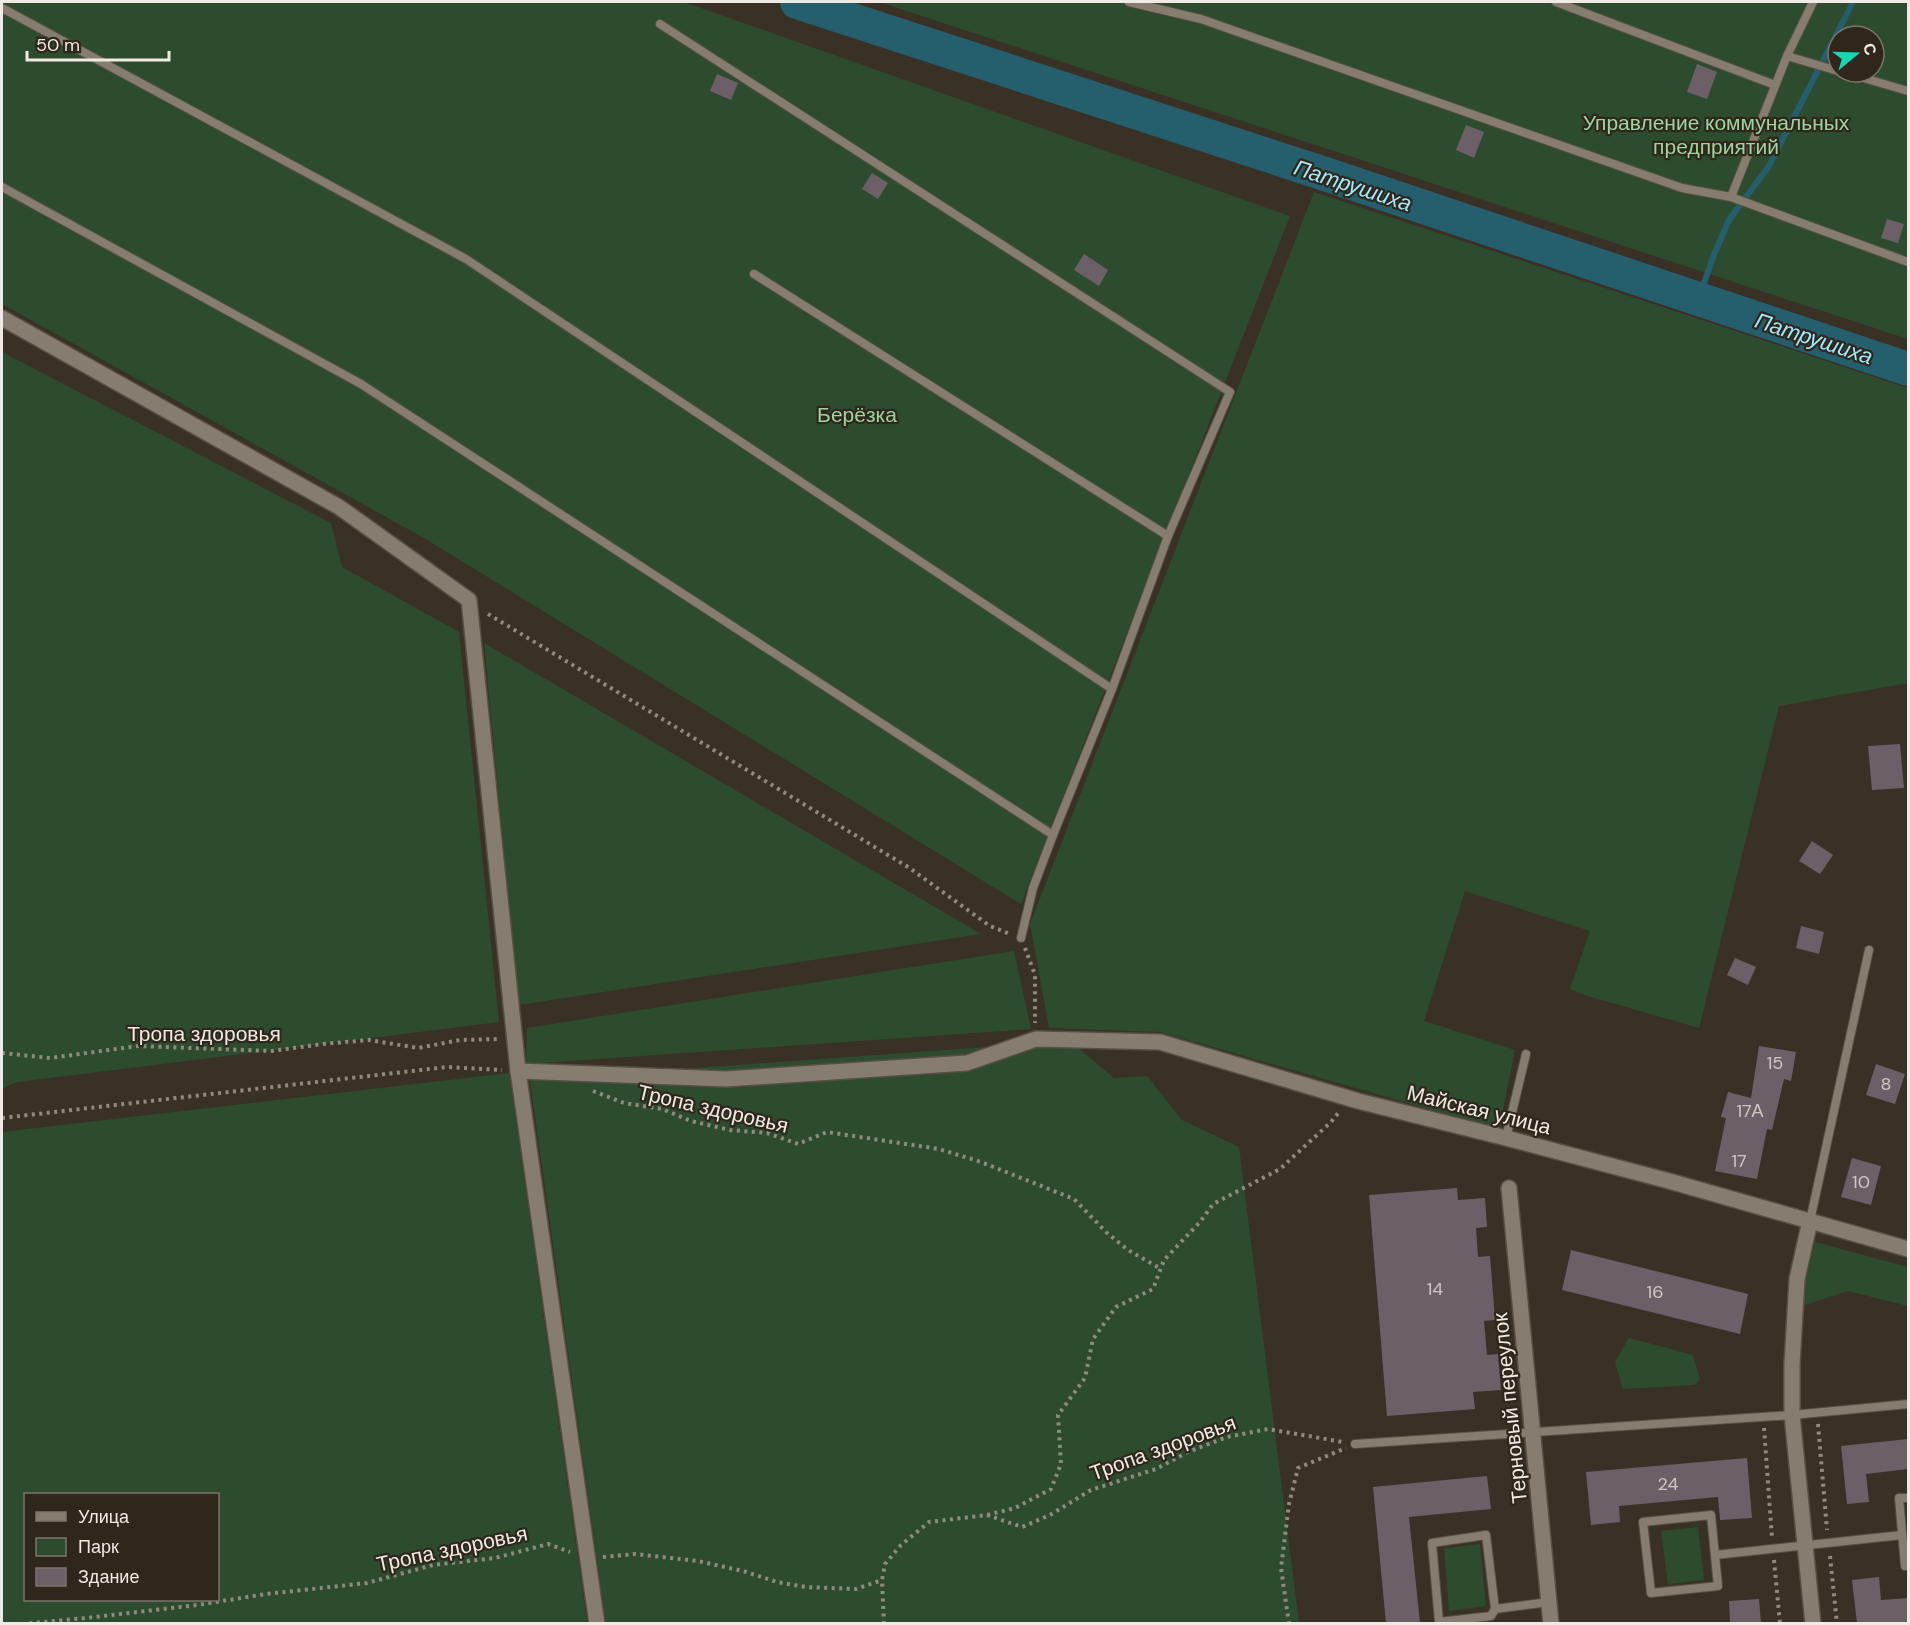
<svg xmlns="http://www.w3.org/2000/svg" width="1910" height="1625" viewBox="0 0 1910 1625" font-family="'DM Sans',sans-serif">
<style>
.green{fill:#2d4c2f;fill-rule:evenodd}
.lines{fill:none;stroke-linecap:round;stroke-linejoin:round}
.stream{stroke:#255e6d;stroke-width:6}
.river{stroke:#255e6d;stroke-width:34}
.building{fill:#6d5f68}
.lane-casing{stroke:#574f45;stroke-width:10}
.street-casing{stroke:#574f45;stroke-width:18}
.path{stroke:#908a81;stroke-width:4;stroke-dasharray:3 4.5;stroke-linecap:butt}
.lane{stroke:#867c6f;stroke-width:8}
.street{stroke:#867c6f;stroke-width:15}
.labels{text-anchor:middle;stroke-width:4.5;stroke-linejoin:round;paint-order:stroke}
.number-label{font-size:18px;fill:#cec7c4}
.park-label{font-size:21px;fill:#9dd49f;stroke:#2f271c}
.street-label{font-size:21px;fill:#efeae3;stroke:#2f271c}
.water-label{font-size:22px;font-style:italic;fill:#a2e8fc;stroke:#2f271c}
</style>
<rect width="100%" height="100%" fill="#393126"/>
<g class="green">
<path d="M 2,2 L 684,2 L 1290,216 L 1021,904 L 424,538 L 2,304 Z"/>
<path d="M 879,2 L 1908,2 L 1908,339 ZM 1838,36 L 1874,36 L 1874,72 L 1838,72 Z"/>
<path d="M 1314,192 L 1908,388 L 1908,683 L 1779,706 L 1699,1028 L 1584,995 L 1570,989 L 1590,931 L 1465,891 L 1424,1021 L 1515,1050 L 1499,1129 L 1160,1032 L 1049,1028 L 1030,924 Z"/>
<path d="M 2,352 L 331,523 L 342,567 L 459,632 L 499,1022 L 17,1082 L 2,1089 Z"/>
<path d="M 484,643 L 981,934 L 519,1005 Z"/>
<path d="M 1014,951 L 1031,1029 L 526,1064 L 527,1028 Z"/>
<path d="M 1070,1041 L 1114,1078 L 1147,1076 L 1182,1120 L 1239,1147 L 1299,1623 L 606,1623 L 530,1080 Z"/>
<path d="M 509,1073 L 587,1623 L 2,1623 L 2,1132 ZM 26,1494 L 218,1494 L 218,1600 L 26,1600 Z"/>
<path d="M 1815,1242 L 1908,1267 L 1908,1306 L 1848,1291 L 1805,1305 L 1803,1304 L 1804,1288 Z"/>
<path d="M 1629,1338 L 1693,1355 L 1700,1380 L 1694,1385 L 1623,1389 L 1615,1362 Z"/>
<path d="M 1698,1527 L 1704,1580 L 1668,1584 L 1661,1531 Z"/>
<path d="M 1480,1544 L 1486,1606 L 1449,1611 L 1444,1548 Z"/>
</g>
<g class="lines">
<path class="stream" d="M 1699,298 L 1713,257 L 1729,220 L 1769,166 L 1853,2"/>
<path class="river" d="M 797,2 L 1316,171 L 1908,369"/>
</g>
<g class="building">
<path d="M 1697,64 L 1717,72 L 1707,99 L 1687,92 Z"/>
<path d="M 717,74 L 738,83 L 731,100 L 710,91 Z"/>
<path d="M 1466,125 L 1484,132 L 1474,158 L 1456,150 Z"/>
<path d="M 872,173 L 888,183 L 878,199 L 862,189 Z"/>
<path d="M 1887,219 L 1904,224 L 1898,243 L 1881,238 Z"/>
<path d="M 1084,254 L 1108,270 L 1099,286 L 1074,270 Z"/>
<path d="M 1900,744 L 1904,788 L 1872,790 L 1868,746 Z"/>
<path d="M 1812,841 L 1833,855 L 1820,874 L 1799,861 Z"/>
<path d="M 1801,926 L 1824,932 L 1819,954 L 1796,948 Z"/>
<path d="M 1735,958 L 1756,967 L 1748,985 L 1727,975 Z"/>
<path d="M 1759,1046 L 1796,1052 L 1791,1081 L 1784,1079 L 1772,1130 L 1767,1129 L 1757,1179 L 1715,1171 L 1726,1118 L 1721,1117 L 1728,1092 L 1751,1098 Z"/>
<path d="M 1876,1064 L 1905,1074 L 1895,1104 L 1866,1095 Z"/>
<path d="M 1852,1158 L 1881,1166 L 1871,1205 L 1841,1197 Z"/>
<path d="M 1457,1188 L 1458,1200 L 1485,1198 L 1487,1227 L 1476,1228 L 1478,1257 L 1490,1256 L 1495,1320 L 1484,1321 L 1487,1355 L 1498,1354 L 1501,1390 L 1473,1392 L 1475,1409 L 1387,1416 L 1369,1195 Z"/>
<path d="M 1571,1250 L 1748,1294 L 1740,1334 L 1562,1290 Z"/>
<path d="M 1908,1439 L 1908,1469 L 1866,1474 L 1869,1502 L 1847,1504 L 1841,1446 Z"/>
<path d="M 1747,1458 L 1752,1518 L 1720,1520 L 1718,1497 L 1619,1506 L 1620,1522 L 1591,1525 L 1586,1472 Z"/>
<path d="M 1487,1476 L 1491,1509 L 1409,1517 L 1420,1623 L 1386,1623 L 1373,1487 Z"/>
<path d="M 1879,1577 L 1881,1600 L 1908,1598 L 1908,1623 L 1857,1623 L 1852,1580 Z"/>
<path d="M 1759,1599 L 1761,1623 L 1730,1623 L 1729,1601 Z"/>
</g>
<g class="lines">
<g class="lane-casing">
<g id="lane">
<path d="M 1129,2 L 1201,19 L 1682,188 L 1731,197 L 1908,262"/>
<path d="M 1556,2 L 1775,85"/>
<path d="M 2,8 L 466,259 L 1112,689"/>
<path d="M 660,24 L 1230,392 L 1168,536 L 1112,689 L 1053,835 L 1033,888 L 1021,938"/>
<path d="M 1787,56 L 1838,71"/>
<path d="M 1843,72 L 1908,91"/>
<path d="M 2,187 L 361,384 L 1053,835"/>
<path d="M 1731,197 L 1787,56 L 1813,2"/>
<path d="M 754,274 L 1168,536"/>
<path d="M 1506,1138 L 1526,1054"/>
<path d="M 1810,1221 L 1869,950"/>
<path d="M 1355,1444 L 1792,1415 L 1908,1404"/>
<path d="M 1908,1498 L 1899,1498 L 1905,1566 L 1908,1565"/>
<path d="M 1711,1515 L 1718,1586 L 1651,1593 L 1643,1522 Z"/>
<path d="M 1715,1555 L 1902,1535"/>
<path d="M 1495,1609 L 1486,1535 L 1432,1543 L 1439,1622 L 1491,1616 L 1495,1609 L 1549,1602"/>
</g>
</g>
<g class="street-casing">
<g id="street">
<path d="M 2,318 L 339,507 L 469,600 L 518,1071 L 597,1624"/>
<path d="M 518,1071 L 726,1079 L 967,1063 L 1036,1039 L 1160,1042 L 1358,1101 L 1506,1138 L 1669,1181 L 1908,1249"/>
<path d="M 1509,1188 L 1551,1624"/>
<path d="M 1810,1221 L 1797,1279 L 1792,1364 L 1792,1415 L 1813,1624"/>
</g>
</g>
<g class="path">
<path d="M 488,614 L 908,867 L 990,926 L 1010,934"/>
<path d="M 1025,948 L 1035,975 L 1035,1023"/>
<path d="M 2,1053 L 50,1058 L 138,1046 L 272,1051 L 323,1044 L 369,1040 L 418,1048 L 460,1040 L 499,1039"/>
<path d="M 593,1091 L 624,1103 L 662,1109 L 691,1121 L 730,1130 L 767,1133 L 798,1144 L 827,1132 L 939,1149 L 981,1162 L 1074,1199 L 1106,1232 L 1128,1250 L 1161,1269"/>
<path d="M 2,1118 L 447,1067 L 502,1070"/>
<path d="M 1818,1424 L 1827,1530"/>
<path d="M 1764,1428 L 1772,1538"/>
<path d="M 987,1515 L 1022,1527 L 1050,1515 L 1091,1490 L 1156,1469 L 1188,1452 L 1227,1437 L 1268,1429 L 1343,1442"/>
<path d="M 1830,1556 L 1837,1624"/>
<path d="M 603,1557 L 635,1554 L 698,1561 L 743,1571 L 777,1582 L 806,1587 L 856,1589 L 882,1580"/>
<path d="M 1774,1560 L 1780,1624"/>
<path d="M 22,1624 L 86,1618 L 197,1605 L 266,1594 L 367,1583 L 433,1565 L 495,1558 L 548,1544 L 570,1552"/>
<path d="M 884,1624 L 882,1580 L 885,1564 L 901,1545 L 929,1522 L 987,1515 L 1015,1508 L 1051,1489 L 1061,1464 L 1058,1415 L 1085,1378 L 1093,1339 L 1116,1307 L 1153,1289 L 1164,1260 L 1200,1222 L 1213,1204 L 1280,1169 L 1331,1122 L 1340,1111"/>
<path d="M 1289,1624 L 1281,1568 L 1289,1504 L 1298,1468 L 1346,1448"/>
</g>
<use href="#lane" class="lane"/>
<use href="#street" class="street"/>
</g>
<g class="labels">
<g class="number-label">
<text x="1775" y="1069">15</text>
<text x="1886" y="1090">8</text>
<text x="1750" y="1117">17А</text>
<text x="1739" y="1167">17</text>
<text x="1861" y="1188">10</text>
<text x="1435" y="1295">14</text>
<text x="1655" y="1298">16</text>
<text x="1668" y="1490">24</text>
</g>
<g class="park-label">
<text x="1716" y="130">Управление коммунальных<tspan x="1716" dy="24">предприятий</tspan></text>
<text x="857" y="422">Берёзка</text>
</g>
<g class="street-label">
<text x="204" y="1041">Тропа здоровья</text>
<text transform="translate(713 1109) rotate(13)" y="7">Тропа здоровья</text>
<text transform="translate(1479 1110) rotate(14)" y="7">Майская улица</text>
<text transform="translate(1510 1408) rotate(-96)" y="7">Терновый переулок</text>
<text transform="translate(1163 1448) rotate(-20)" y="7">Тропа здоровья</text>
<text transform="translate(452 1549) rotate(-12)" y="7">Тропа здоровья</text>
</g>
<g class="water-label">
<text transform="translate(1353 185) rotate(18)" y="8">Патрушиха</text>
<text transform="translate(1814 338) rotate(18)" y="8">Патрушиха</text>
</g>
</g>
<rect width="1910" height="1625" fill="none" stroke="#efeae3" stroke-width="6"/>
<rect x="24" y="1493" width="195" height="108" fill="#2f271c" stroke="#7c756c" stroke-width="1.5"/>
<rect x="36" y="1512" width="30" height="9" fill="#867c6f" stroke="#7c756c" stroke-width="1.5"/>
<text x="78" y="1523" font-size="18" fill="#efeae3">Улица</text>
<rect x="36" y="1538" width="30" height="18" fill="#2d4c2f" stroke="#7c756c" stroke-width="1.5"/>
<text x="78" y="1553" font-size="18" fill="#efeae3">Парк</text>
<rect x="36" y="1568" width="30" height="18" fill="#6d5f68" stroke="#7c756c" stroke-width="1.5"/>
<text x="78" y="1583" font-size="18" fill="#efeae3">Здание</text>
<g transform="translate(1856 54) rotate(71)"><circle r="28" fill="#2f271c" stroke="#7c756c" stroke-width="1.5"/>
<path d="M0-4.5L10 22L0 15L-10 22Z" fill="#19d5b2"/>
<text y="-9" font-size="16" font-weight="bold" text-anchor="middle" fill="#efeae3">С</text>
</g>
<path d="M27 51v9h142v-9" fill="none" stroke="#efeae3" stroke-width="3"/>
<text x="36" y="51" font-size="18" fill="#efeae3" stroke="#2f271c" stroke-width="4.5" paint-order="stroke">50 m</text>
</svg>
